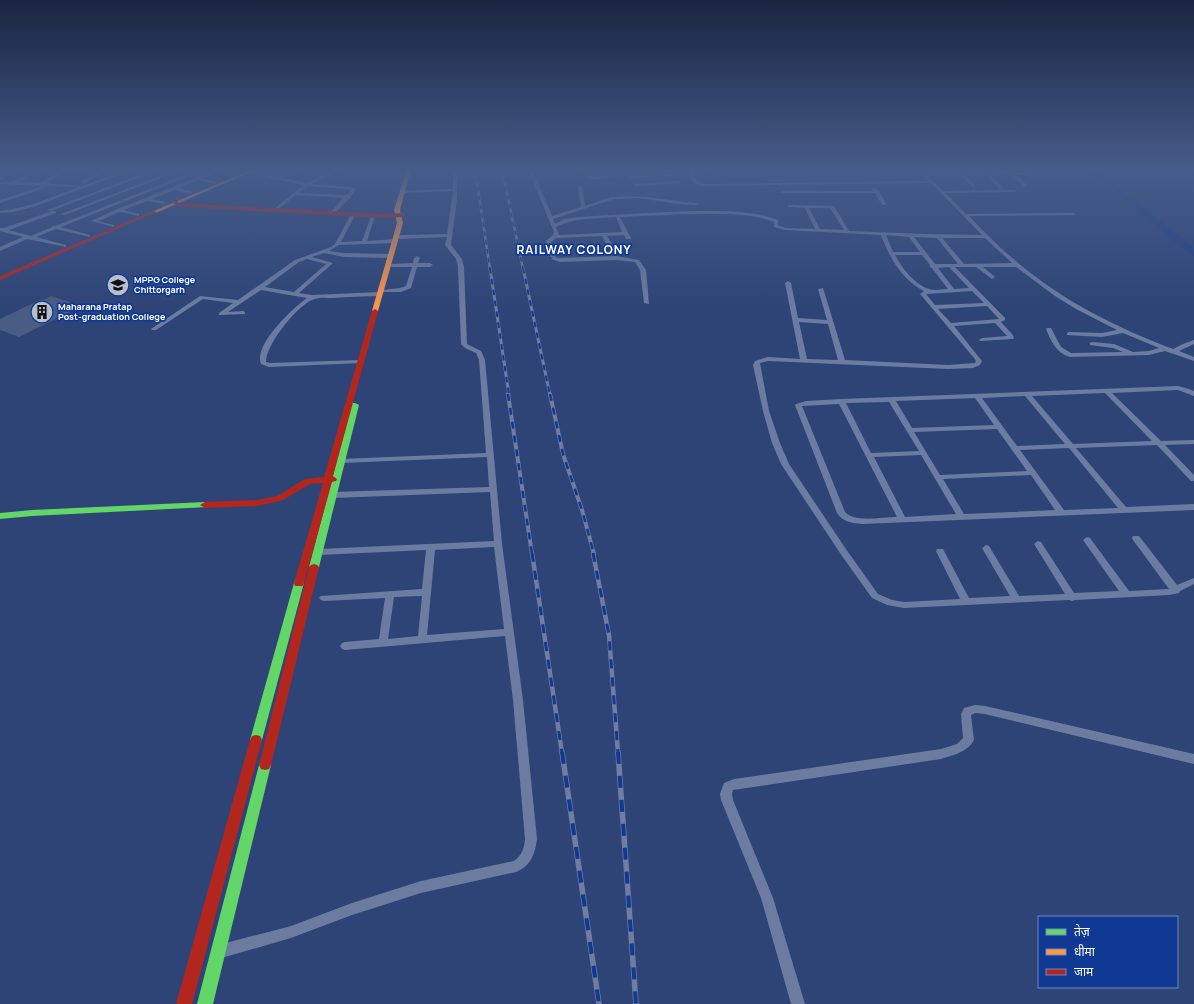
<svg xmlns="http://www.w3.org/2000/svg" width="1194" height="1004" viewBox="0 0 1194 1004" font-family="Manrope,'Noto Sans Devanagari',sans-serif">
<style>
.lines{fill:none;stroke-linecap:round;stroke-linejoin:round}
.river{fill:#213f82;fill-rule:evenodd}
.building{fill:#4a5c84}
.street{fill:#6c7ca1;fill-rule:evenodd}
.fast{fill:#63d668;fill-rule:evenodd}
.slow{fill:#ff974d;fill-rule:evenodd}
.jam{fill:#b3261e;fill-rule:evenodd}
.rail-far4-casing{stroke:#6e7da1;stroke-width:2.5}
.rail-far3-casing{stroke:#6e7da1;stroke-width:3}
.rail-far2-casing{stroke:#6e7da1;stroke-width:4}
.rail-far1-casing{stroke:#6e7da1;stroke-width:4.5}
.rail-casing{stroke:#6e7da1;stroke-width:5.5}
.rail-far4{stroke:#103994;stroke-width:1.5;stroke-dasharray:4.5;stroke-linecap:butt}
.rail-far3{stroke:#103994;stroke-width:2;stroke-dasharray:5.5;stroke-linecap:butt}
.rail-far2{stroke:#103994;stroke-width:2.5;stroke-dasharray:7;stroke-linecap:butt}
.rail-far1{stroke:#103994;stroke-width:3;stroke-dasharray:9;stroke-linecap:butt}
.rail{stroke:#103994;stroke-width:4;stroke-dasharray:12;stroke-linecap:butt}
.labels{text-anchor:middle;stroke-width:3.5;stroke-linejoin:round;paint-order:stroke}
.far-poi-label{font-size:9px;font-weight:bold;fill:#fff;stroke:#103994;text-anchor:start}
.far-district-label{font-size:12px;font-weight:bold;letter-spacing:1px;fill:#fff;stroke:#103994}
</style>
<rect width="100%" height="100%" fill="#2e4476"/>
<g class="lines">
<path class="river" d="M 1087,169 L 1095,169 L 1194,248 L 1194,256 L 1191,255 Z"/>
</g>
<path class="building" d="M 51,296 L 82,306 L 19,337 L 0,330 L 0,319 L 42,299 L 44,300 Z"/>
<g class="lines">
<g class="street">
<path d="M 17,169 L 22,169 L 0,180 L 0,177 Z"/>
<path d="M 41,169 L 46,169 L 19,182 L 40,183 L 65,169 L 93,169 L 87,172 L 66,171 L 46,183 L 82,186 L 129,169 L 134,169 L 36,206 L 13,212 L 0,213 L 0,211 C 27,208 53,197 78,187 L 44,186 L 45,188 L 0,203 L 0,200 L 42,186 L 0,184 L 0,182 L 12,182 Z"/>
<path d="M 106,169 L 111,169 L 85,183 L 81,182 Z"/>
<path d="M 156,169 L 161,169 L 51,211 L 47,210 Z"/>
<path d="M 179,169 L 184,169 L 65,215 L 61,214 Z"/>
<path d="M 201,169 L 206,169 L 61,227 L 90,235 L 90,237 L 56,229 L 36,237 L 66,245 L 66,247 L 27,239 L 0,251 L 0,247 L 23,237 L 0,231 L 0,228 L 4,228 L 52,211 L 56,211 L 56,213 L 9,230 L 31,236 L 52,227 L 52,226 L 55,226 Z"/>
<path d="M 215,169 L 221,169 L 237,174 L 235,175 L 221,171 L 202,179 L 215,182 L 215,184 L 198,180 L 179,188 L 192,192 L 192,194 L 175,190 L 152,199 L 165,202 L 165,204 L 147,201 L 124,210 L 139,214 L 139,216 L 120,212 L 98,221 L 114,225 L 114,227 L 91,221 L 117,209 L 216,170 Z"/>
<path d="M 294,169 L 299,169 L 282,178 L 307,183 L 338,169 L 343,169 L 311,184 L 349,187 L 356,189 L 350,198 L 333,215 L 329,214 L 343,198 L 296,195 L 276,211 L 274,211 L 274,209 L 303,185 L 246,172 L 248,171 L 277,177 ZM 307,186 L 349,189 L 351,190 L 346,195 L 299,193 Z"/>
<path d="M 453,169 L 457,169 L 457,199 L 451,245 L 462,259 L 464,267 L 467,344 L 481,351 L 485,360 L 502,544 L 523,700 L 537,839 C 535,854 531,866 516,872 L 421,893 L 352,915 L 291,938 L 218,959 L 213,957 L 211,952 L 213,947 L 218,945 L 291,926 L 352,903 L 421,881 L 514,861 C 522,855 524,849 525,839 L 513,700 L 505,636 L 345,650 L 342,649 L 340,646 L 342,643 L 345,642 L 379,639 L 385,598 L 324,601 L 321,600 L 319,598 L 321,596 L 422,589 L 426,550 L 319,555 L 316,554 L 315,552 L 316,550 L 319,549 L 494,541 L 490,492 L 333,498 L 329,495 L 333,492 L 489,487 L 487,457 L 341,463 L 337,461 L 341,459 L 486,453 L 479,360 L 476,353 L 465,348 L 461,344 L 458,267 L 456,259 L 445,245 L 447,237 L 400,239 L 397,237 L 400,235 L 447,234 L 453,191 L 402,193 L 400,192 L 402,191 L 453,189 ZM 494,547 L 504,629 L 427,635 L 435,550 ZM 422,596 L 418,636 L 388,639 L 394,597 Z"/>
<path d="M 528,169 L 532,169 L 552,216 L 581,207 L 578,187 L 580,186 L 582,187 L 585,206 C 595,203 605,198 615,197 C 642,194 669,201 696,203 L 698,204 L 696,205 L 678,204 L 640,198 L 614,199 L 553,219 L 555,224 L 564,219 L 578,217 C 617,215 655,212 694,211 C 722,211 751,210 778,220 L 778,225 L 786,228 L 815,229 L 805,208 L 789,207 L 787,206 L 789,205 L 834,206 L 849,231 L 927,234 L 982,235 L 931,183 L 703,186 L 693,183 L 687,169 L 691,169 L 697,181 L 704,184 L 928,181 L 919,173 L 713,173 L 705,172 L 703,169 L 713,171 L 916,171 L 915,169 L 919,169 L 924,173 L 958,173 L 960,171 L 963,173 L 983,173 L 985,171 L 988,173 L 1011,172 L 1033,173 L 1033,174 L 1031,175 L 1016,175 L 1027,185 L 1027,186 L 1025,187 L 1011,175 L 991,175 L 1005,190 L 1016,190 L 1016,191 L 1014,192 L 946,193 L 966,214 L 1075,213 L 1075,214 L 1073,215 L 969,216 C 985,233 999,247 1017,262 C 1063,301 1117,328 1173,349 L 1183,344 L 1194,340 L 1194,344 L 1179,351 L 1194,357 L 1194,361 L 1165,351 L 1149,355 L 1070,357 C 1056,353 1051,341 1046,329 L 1047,328 L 1051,328 L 1061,347 L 1071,353 L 1123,352 L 1113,348 L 1090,345 L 1090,343 L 1092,342 L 1114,344 L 1133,352 L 1149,351 L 1159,348 L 1123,333 L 1102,337 L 1067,335 L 1067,333 L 1069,332 L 1102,333 L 1117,330 L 1076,309 L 1055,296 L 1016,267 L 983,267 L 994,276 L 995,277 L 992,279 L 976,267 L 955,267 L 1005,318 L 1005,320 L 1001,322 L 1012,334 L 1014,338 L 1013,339 L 980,341 L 979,340 L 982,338 L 1007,336 L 995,323 L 954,326 L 982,361 L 980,365 L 973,368 L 948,369 L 768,361 L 760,363 L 769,411 L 780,443 L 789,464 L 848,552 L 878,594 L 892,600 L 904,602 L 960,599 L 936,551 L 937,549 L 943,549 L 944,551 L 969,598 L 1010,596 L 982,548 L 986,545 L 989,546 L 1019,596 L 1065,594 L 1034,544 L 1038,541 L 1041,542 L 1074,593 L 1119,591 L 1083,540 L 1087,537 L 1090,538 L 1129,591 L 1169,589 L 1133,540 L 1132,538 L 1133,536 L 1139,536 L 1177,585 L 1194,578 L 1194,584 L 1180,591 L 1179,593 L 1169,595 L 1075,600 L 1072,601 L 1069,600 L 904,608 L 887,605 L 872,598 L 842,556 L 781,464 L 772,443 L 763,411 L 753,365 L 755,361 L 768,357 L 800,359 L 785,283 L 788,281 L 791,283 L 798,318 L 827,320 L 818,289 L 823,288 L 845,360 L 948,365 L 975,363 L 976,361 L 974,358 L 921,295 L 920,294 L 924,291 C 902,280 889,257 881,235 L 785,230 L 774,227 L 774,222 C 751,213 725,214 701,214 C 674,214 647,216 620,217 L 631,238 L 630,239 L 626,239 L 624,235 L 607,236 L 614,247 L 611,249 L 608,247 L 602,236 L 556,238 L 551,242 L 556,256 L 553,258 L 550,256 L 545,242 L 553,235 L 554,232 ZM 927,175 L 961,175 L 973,187 L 975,186 L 965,175 L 986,175 L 1000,190 L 943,191 ZM 809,208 L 830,208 L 844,230 L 820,229 ZM 616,217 L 622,232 L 559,235 L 556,227 C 576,217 594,219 616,217 ZM 886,235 L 909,237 L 920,252 L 893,252 ZM 914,237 L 937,238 L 958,264 L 935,264 ZM 942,238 L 985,238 L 1012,263 L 964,264 ZM 895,255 L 922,255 L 930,265 L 930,267 L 932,268 L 948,289 C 942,289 934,291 929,289 C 914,284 902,268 895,255 ZM 949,267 L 969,288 L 954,289 L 938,268 ZM 972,291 L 984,303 L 935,305 L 926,294 ZM 987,306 L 999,319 L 951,323 L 938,309 ZM 799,322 L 828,324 L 838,360 L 807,359 Z"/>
<path d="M 579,169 L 583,169 L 592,176 L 596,177 L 629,173 L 631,174 L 596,179 L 589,178 Z"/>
<path d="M 671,174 L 673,175 L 673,176 L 631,178 L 629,177 L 631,176 Z"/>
<path d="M 678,181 L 680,182 L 680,183 L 635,186 L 633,185 L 635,184 Z"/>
<path d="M 874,187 L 879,191 L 886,204 L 886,205 L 882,205 L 875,193 L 783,193 L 781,192 L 783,191 L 873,191 L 872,188 Z"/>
<path d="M 351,214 L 355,215 L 341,242 L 362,241 L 371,216 L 373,215 L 375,216 L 367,241 L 395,239 L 398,241 L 395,243 L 339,245 L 329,251 L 344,253 L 390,254 L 393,256 L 390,258 L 344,257 L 324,253 L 312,257 L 333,263 L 299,293 L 312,295 L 379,292 L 382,294 L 379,296 C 364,296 348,297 333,298 C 327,298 320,297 315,299 C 299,302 265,346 266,362 L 270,363 L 360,360 L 363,362 L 362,363 L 269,367 L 261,364 C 253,345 293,308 307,298 L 261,290 L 228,312 L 243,311 L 245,312 L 245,314 L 219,315 L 219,313 L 233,303 L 203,299 L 156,330 L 152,330 L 151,329 L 200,296 L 238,300 L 295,260 L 331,247 L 335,244 ZM 307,259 L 326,264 L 294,292 L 265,287 L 299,262 Z"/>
<path d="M 417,256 L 420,258 L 418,263 L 430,263 L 433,265 L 430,267 L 417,267 L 411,288 L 401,292 L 382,292 L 382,290 L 400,288 L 406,286 L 412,267 L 392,267 L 390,266 L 390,264 L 413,263 L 414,258 Z"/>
<path d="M 616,256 L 639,260 L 646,270 L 649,304 L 644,303 L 640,270 L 635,262 L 616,260 L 560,262 L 551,259 L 554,257 L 560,258 Z"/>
<path d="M 1178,386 L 1189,389 L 1194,391 L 1194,396 L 1178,390 L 1112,393 L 1161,441 L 1194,440 L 1194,444 L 1165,445 L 1194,475 L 1194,481 L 1191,481 L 1157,445 L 1076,448 L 1126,507 L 1194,504 L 1194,510 L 862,524 C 852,523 843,522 837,513 L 795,405 L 796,404 L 806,401 L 841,399 ZM 1105,393 L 1152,441 L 1073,444 L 1032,396 ZM 1025,396 L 1065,444 L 1017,446 L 982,398 ZM 975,398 L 994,425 L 912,428 L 896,401 ZM 889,402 L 919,451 L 871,453 L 846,403 ZM 839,404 L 897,517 C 882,517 855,523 845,512 L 802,406 ZM 997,429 L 1027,471 L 940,475 L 914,432 ZM 1069,448 L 1118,508 L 1064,510 L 1020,450 ZM 921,455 L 956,514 L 905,517 L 874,457 ZM 1031,475 L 1055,510 L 964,514 L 943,479 Z"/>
<path d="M 975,705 L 985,706 L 1194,754 L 1194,764 L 985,714 L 975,713 L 971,715 L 974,740 C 968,752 953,755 941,759 L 733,790 L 732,794 L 733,800 L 773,898 L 805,1004 L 791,1004 L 761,898 L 721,800 L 720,794 L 724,783 L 734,779 L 941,749 L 957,744 L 963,738 L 961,714 L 964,708 Z"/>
</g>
<g class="fast">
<path d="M 352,403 L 355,403 L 359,405 L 319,567 L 317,569 L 311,569 L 309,567 Z"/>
<path d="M 205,502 L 210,505 L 208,507 L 32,516 L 0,519 L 0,513 L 32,510 Z"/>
<path d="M 299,579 L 303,580 L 304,583 L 262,740 L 260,744 L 256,745 L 252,744 L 250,740 L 294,583 L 295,580 Z"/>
<path d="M 265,760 L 269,761 L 271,765 L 213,1004 L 197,1004 L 259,765 L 261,761 Z"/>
</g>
<g class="slow">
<path d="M 253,169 L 258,169 L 156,213 L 151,212 Z"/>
<path d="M 407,169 L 411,169 L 400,210 L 403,223 L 378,311 L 375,313 L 372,311 L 397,223 L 394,210 Z"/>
</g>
<g class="jam">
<path d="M 173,201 L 177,201 L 179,203 L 382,214 L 403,213 L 406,215 L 403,217 L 382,218 L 178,207 L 173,203 Z"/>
<path d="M 152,211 L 157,212 L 0,280 L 0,276 Z"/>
<path d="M 375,309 L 378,311 L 333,476 L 337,479 L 336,481 L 332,482 L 304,583 L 303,586 L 295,586 L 294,583 L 323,483 L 310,484 L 283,500 L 258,506 L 205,508 L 200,505 L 205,502 L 258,500 L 277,496 L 305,479 L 324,477 L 372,311 Z"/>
<path d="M 314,564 L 317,565 L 319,567 L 271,765 L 269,769 L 265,770 L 261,769 L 259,765 L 309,567 L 311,565 Z"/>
<path d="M 256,735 L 260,736 L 262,740 L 192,1004 L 176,1004 L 250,740 L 252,736 Z"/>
</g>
<g class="rail-far4-casing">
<g id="rail-far4">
<path d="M 475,169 L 490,269"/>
<path d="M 502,169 L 523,269"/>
</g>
</g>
<g class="rail-far3-casing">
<g id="rail-far3">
<path d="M 490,268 L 509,395"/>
<path d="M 523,268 L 550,395"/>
</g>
</g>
<g class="rail-far2-casing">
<g id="rail-far2">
<path d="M 508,394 L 532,554"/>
<path d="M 550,394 L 563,454 L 582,510 L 594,554"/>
</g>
</g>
<g class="rail-far1-casing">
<g id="rail-far1">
<path d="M 532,553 L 562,753"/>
<path d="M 593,553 L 609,635 L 618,753"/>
</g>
</g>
<g class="rail-casing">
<g id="rail">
<path d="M 562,752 L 599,1004"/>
<path d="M 618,752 L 636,1004"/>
</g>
</g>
<use href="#rail-far4" class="rail-far4"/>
<use href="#rail-far3" class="rail-far3"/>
<use href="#rail-far2" class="rail-far2"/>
<use href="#rail-far1" class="rail-far1"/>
<use href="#rail" class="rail"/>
</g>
<linearGradient id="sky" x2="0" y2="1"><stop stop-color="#192541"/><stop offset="0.55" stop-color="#465c8a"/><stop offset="1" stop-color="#465c8a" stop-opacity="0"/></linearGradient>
<rect width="1194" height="309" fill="url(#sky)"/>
<defs>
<g id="university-disc" transform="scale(1.15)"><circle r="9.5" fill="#b6becf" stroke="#103994"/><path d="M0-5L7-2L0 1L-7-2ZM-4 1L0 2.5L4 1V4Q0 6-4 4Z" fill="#111"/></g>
<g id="building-disc" transform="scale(1.15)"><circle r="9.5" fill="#b6becf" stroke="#103994"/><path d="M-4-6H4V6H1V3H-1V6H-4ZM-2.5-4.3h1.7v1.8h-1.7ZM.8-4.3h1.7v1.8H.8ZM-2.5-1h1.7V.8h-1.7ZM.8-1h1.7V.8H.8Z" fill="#111"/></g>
</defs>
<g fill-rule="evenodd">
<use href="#university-disc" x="118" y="285"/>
<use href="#building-disc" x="42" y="312"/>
</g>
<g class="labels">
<g class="far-poi-label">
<text x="134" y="283">MPPG College<tspan x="134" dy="10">Chittorgarh</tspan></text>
<text x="58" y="310">Maharana Pratap<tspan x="58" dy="10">Post-graduation College</tspan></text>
</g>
<g class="far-district-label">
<text x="574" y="254">RAILWAY COLONY</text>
</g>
</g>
<rect x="1038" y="916" width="140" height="72" fill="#103994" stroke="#7088bf"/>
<rect x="1046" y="929" width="20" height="6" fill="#63d668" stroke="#7088bf"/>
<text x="1074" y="936" font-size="12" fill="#ffffff">तेज़</text>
<rect x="1046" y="949" width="20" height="6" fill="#ff974d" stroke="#7088bf"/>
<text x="1074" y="956" font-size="12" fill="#ffffff">धीमा</text>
<rect x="1046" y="969" width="20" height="6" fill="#b3261e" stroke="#7088bf"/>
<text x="1074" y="976" font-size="12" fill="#ffffff">जाम</text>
</svg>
